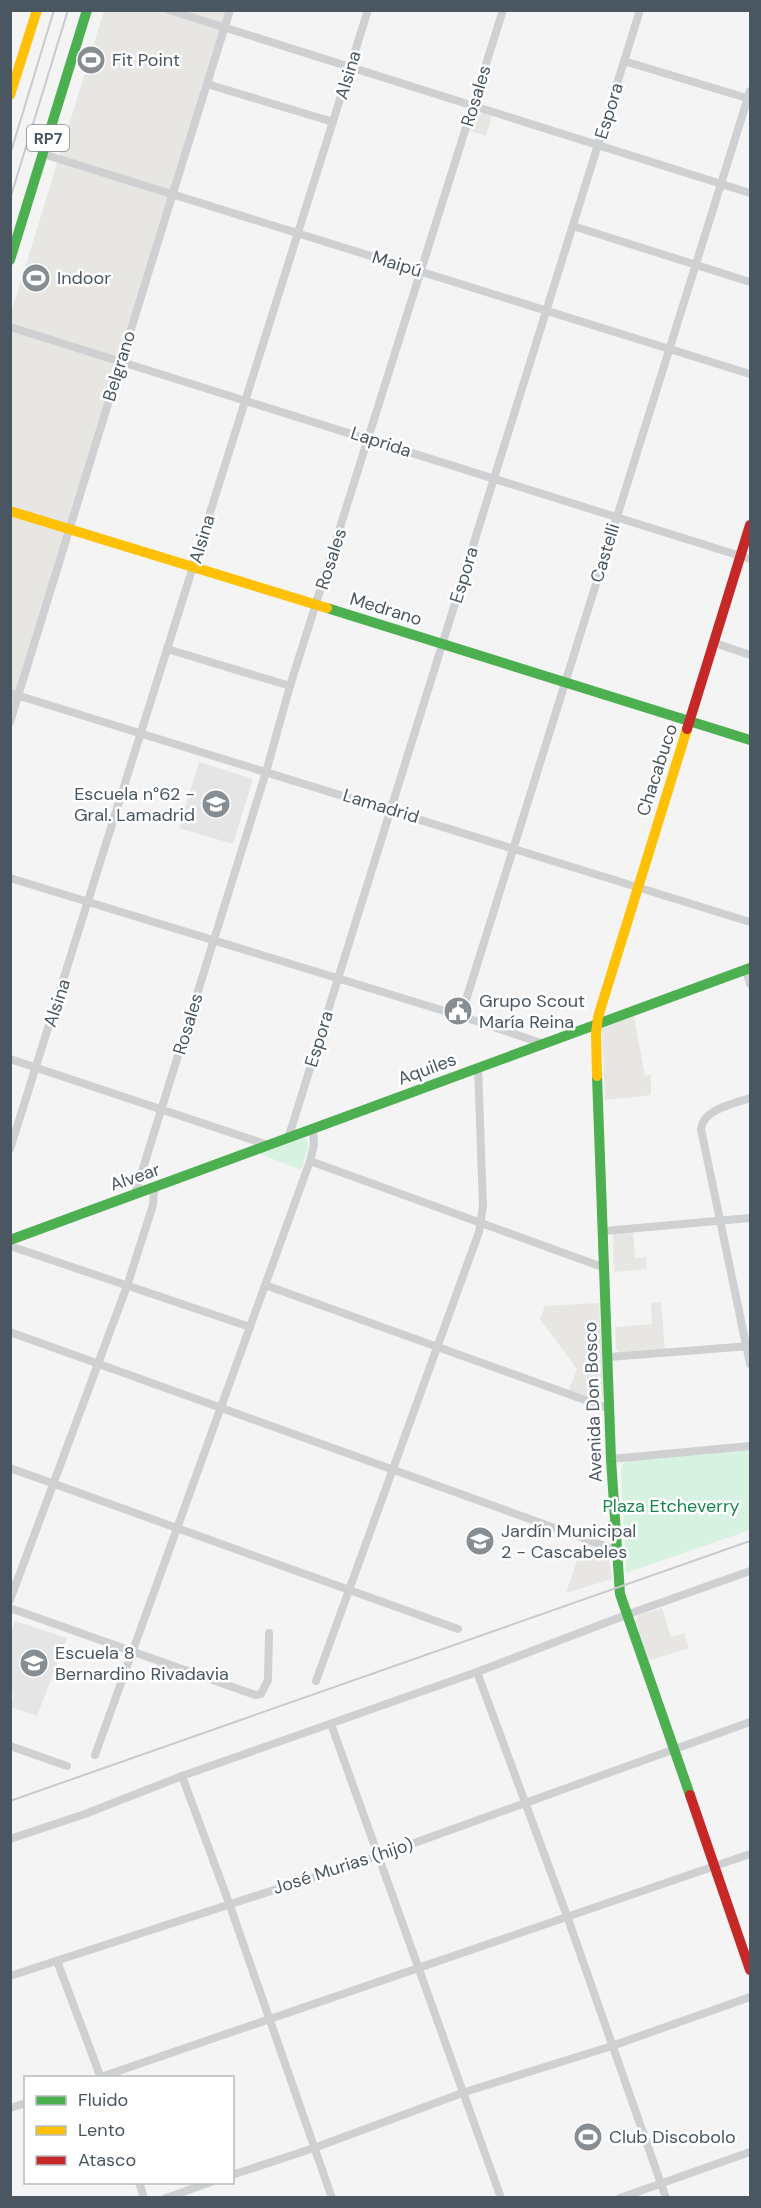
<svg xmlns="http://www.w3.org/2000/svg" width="761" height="2208" viewBox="0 0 761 2208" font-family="'DM Sans',sans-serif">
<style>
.commercial{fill:#e8e6e3}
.education{fill:#e6e5e6}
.green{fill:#d8f2e2}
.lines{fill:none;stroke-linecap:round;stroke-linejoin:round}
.street{stroke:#ced0d2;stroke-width:8}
.fast{stroke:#4caf50;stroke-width:10}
.slow{stroke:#ffc107;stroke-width:10}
.jam{stroke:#c62828;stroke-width:10}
.rail{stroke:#c9cacc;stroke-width:2}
.labels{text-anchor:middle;stroke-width:5;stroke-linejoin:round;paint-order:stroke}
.shield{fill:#fff;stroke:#808990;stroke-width:1.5}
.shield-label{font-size:16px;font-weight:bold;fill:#4a5761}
.poi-label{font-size:18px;fill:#4a5761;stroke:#fff;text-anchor:start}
.street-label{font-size:18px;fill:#4a5761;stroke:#fff}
.park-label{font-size:18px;fill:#16874b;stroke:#fff}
</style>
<rect width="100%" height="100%" fill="#f4f4f4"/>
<g class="commercial">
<path d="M 104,11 L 226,11 L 11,713 L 11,313 Z"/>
<path d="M 483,113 L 492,116 L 486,136 L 470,131 L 475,117 Z"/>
<path d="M 634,1016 L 645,1076 L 651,1074 L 651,1095 L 605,1100 L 602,1028 L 604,1025 Z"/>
<path d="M 633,1232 L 635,1258 L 646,1257 L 647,1269 L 614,1272 L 613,1234 Z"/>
<path d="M 661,1302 L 665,1349 L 619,1352 L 616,1349 L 615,1327 L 652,1324 L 651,1303 Z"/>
<path d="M 599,1303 L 604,1394 L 601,1399 L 594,1400 L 569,1390 L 577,1369 L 540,1319 L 545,1306 Z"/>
<path d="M 583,1542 L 608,1553 L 612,1579 L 566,1593 Z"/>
<path d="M 662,1608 L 671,1637 L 684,1633 L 689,1648 L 648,1661 L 636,1621 L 639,1615 Z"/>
</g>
<g class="education">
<path d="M 199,762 L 253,779 L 233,844 L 179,828 Z"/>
<path d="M 15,1621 L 67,1638 L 37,1716 L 11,1707 L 14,1695 L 11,1694 L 11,1634 Z"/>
</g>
<g class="green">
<path d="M 303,1138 L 306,1139 L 309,1144 L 301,1170 L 260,1154 Z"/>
<path d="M 750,1449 L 750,1530 L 626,1573 L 621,1469 L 623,1464 L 629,1461 Z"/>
</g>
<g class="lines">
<g class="street">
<path d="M 169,10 L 750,193"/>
<path d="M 624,61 L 750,99"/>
<path d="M 207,84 L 333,122"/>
<path d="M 43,154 L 750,374"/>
<path d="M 573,226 L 750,282"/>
<path d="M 10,327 L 750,559"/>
<path d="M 715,643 L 750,655"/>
<path d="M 167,649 L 290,686"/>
<path d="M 10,693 L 750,922"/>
<path d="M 10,722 C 85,486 155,247 230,10"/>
<path d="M 10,878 L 461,1016 L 544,1044"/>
<path d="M 746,970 L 750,984"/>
<path d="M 461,1016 L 750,91"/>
<path d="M 10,1059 L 268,1145"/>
<path d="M 750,1098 C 734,1104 703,1109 701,1129 L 750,1364"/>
<path d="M 288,1139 L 640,10"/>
<path d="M 10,1149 L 368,10"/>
<path d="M 310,1161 L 605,1268"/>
<path d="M 135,1194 L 266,772 L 290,686 L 503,10"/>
<path d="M 604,1231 L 750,1218"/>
<path d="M 10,1246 L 250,1327"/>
<path d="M 265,1285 L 610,1409"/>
<path d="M 10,1332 L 616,1550"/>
<path d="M 609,1357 L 750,1346"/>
<path d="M 611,1459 L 750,1446"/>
<path d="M 10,1468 L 458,1629"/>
<path d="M 10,1600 L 127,1286 L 153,1205 L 154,1188"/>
<path d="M 10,1608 L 255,1695 L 261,1694 L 268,1680 L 269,1633"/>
<path d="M 477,1672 L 567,1916 L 666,2198"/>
<path d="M 316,1681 L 479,1232 L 483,1206 L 478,1068"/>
<path d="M 331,1724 L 501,2198"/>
<path d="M 10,1746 L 67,1766"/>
<path d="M 95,1755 L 310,1161 L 314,1145 L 313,1129"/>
<path d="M 182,1776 L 229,1903 L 332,2198"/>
<path d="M 10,1839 L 85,1814 L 182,1776 L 477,1672 L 626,1615 L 750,1571"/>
<path d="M 57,1961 L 101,2078"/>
<path d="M 10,1976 L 378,1856 L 750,1722"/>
<path d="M 98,2078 L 750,1854"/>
<path d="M 10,2108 L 26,2103"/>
<path d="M 232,2175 L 314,2148 L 465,2092 L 612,2046 L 750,1997"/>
<path d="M 139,2182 L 144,2198"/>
<path d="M 166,2198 L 211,2182"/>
<path d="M 620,2198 L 750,2152"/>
</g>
<g class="fast">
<path d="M 10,260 L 87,10"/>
<path d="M 327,608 L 750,740"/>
<path d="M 597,1076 L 611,1459 L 620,1594 L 690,1795"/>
<path d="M 10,1240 L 750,968"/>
</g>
<g class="slow">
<path d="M 10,95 L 37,10"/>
<path d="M 10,511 L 327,608"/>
<path d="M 597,1076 L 596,1034 L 598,1017 L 687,729"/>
</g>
<g class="jam">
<path d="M 687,729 L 750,525"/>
<path d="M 690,1795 L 750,1970"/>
</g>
<g class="rail">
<path d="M 10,155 L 54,10"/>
<path d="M 10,199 L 68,10"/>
<path d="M 10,1801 L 750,1541"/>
</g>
</g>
<defs>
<g id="stadium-disc" transform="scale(1.5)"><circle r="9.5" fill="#868e94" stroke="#fff"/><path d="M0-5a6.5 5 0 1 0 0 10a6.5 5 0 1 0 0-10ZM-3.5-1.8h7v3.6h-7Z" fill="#fff"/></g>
<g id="school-disc" transform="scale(1.5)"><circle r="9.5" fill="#868e94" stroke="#fff"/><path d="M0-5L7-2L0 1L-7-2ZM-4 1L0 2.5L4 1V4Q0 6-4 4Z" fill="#fff"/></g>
<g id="civic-disc" transform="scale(1.5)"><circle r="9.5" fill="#868e94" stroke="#fff"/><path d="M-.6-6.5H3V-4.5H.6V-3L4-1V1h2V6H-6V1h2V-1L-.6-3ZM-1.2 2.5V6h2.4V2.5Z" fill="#fff"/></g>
</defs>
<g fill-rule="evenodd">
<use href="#stadium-disc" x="91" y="60"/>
<use href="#stadium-disc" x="36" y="278"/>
<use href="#school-disc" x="216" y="804"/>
<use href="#civic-disc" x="458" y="1011"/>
<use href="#school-disc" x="480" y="1541"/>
<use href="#school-disc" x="34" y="1663"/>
<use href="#stadium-disc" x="588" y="2137"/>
</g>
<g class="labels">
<rect class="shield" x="27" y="125" width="42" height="26" rx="4.5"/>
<g class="shield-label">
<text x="48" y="144">RP7</text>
</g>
<g class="poi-label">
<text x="112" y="66">Fit Point</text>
<text x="57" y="284">Indoor</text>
<text x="195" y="800" text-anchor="end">Escuela n°62 -<tspan x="195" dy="21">Gral. Lamadrid</tspan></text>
<text x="479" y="1007">Grupo Scout<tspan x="479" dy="21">María Reina</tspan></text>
<text x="501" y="1537">Jardín Municipal<tspan x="501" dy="21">2 - Cascabeles</tspan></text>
<text x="55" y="1659">Escuela 8<tspan x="55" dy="21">Bernardino Rivadavia</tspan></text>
<text x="609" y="2143">Club Discobolo</text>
</g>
<g class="street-label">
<text transform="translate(348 75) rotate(-73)" y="6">Alsina</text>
<text transform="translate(476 96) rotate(-73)" y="6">Rosales</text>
<text transform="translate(609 111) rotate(-73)" y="6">Espora</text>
<text transform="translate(397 264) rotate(17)" y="6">Maipú</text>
<text transform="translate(119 366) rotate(-73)" y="6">Belgrano</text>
<text transform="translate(381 442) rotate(18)" y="6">Laprida</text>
<text transform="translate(202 539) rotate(-73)" y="6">Alsina</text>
<text transform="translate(605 553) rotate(-73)" y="6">Castelli</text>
<text transform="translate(331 559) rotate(-72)" y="6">Rosales</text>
<text transform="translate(464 575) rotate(-73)" y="6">Espora</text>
<text transform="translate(386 609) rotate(17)" y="6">Medrano</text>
<text transform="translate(657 770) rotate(-72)" y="6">Chacabuco</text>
<text transform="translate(381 806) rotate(17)" y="6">Lamadrid</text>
<text transform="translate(57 1003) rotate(-72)" y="6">Alsina</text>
<text transform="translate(188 1024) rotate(-73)" y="6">Rosales</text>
<text transform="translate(319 1039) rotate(-73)" y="6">Espora</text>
<text transform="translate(427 1069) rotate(-20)" y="6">Aquiles</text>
<text transform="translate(135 1177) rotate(-19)" y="6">Alvear</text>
<text transform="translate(593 1402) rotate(-92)" y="6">Avenida Don Bosco</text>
<text transform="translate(343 1866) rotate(-18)" y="6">José Murias (hijo)</text>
</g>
<g class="park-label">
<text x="671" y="1512">Plaza Etcheverry</text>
</g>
</g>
<rect width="761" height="2208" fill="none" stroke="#4a5761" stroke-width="24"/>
<rect x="24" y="2076" width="210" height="108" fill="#ffffff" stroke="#b7bcc0" stroke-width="1.5"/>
<rect x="36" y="2096" width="30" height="9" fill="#4caf50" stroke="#b7bcc0" stroke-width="1.5"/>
<text x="78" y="2106" font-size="18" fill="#4a5761">Fluido</text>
<rect x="36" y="2126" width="30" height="9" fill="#ffc107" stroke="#b7bcc0" stroke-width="1.5"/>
<text x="78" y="2136" font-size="18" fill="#4a5761">Lento</text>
<rect x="36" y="2156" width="30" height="9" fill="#c62828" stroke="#b7bcc0" stroke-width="1.5"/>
<text x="78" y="2166" font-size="18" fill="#4a5761">Atasco</text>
</svg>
